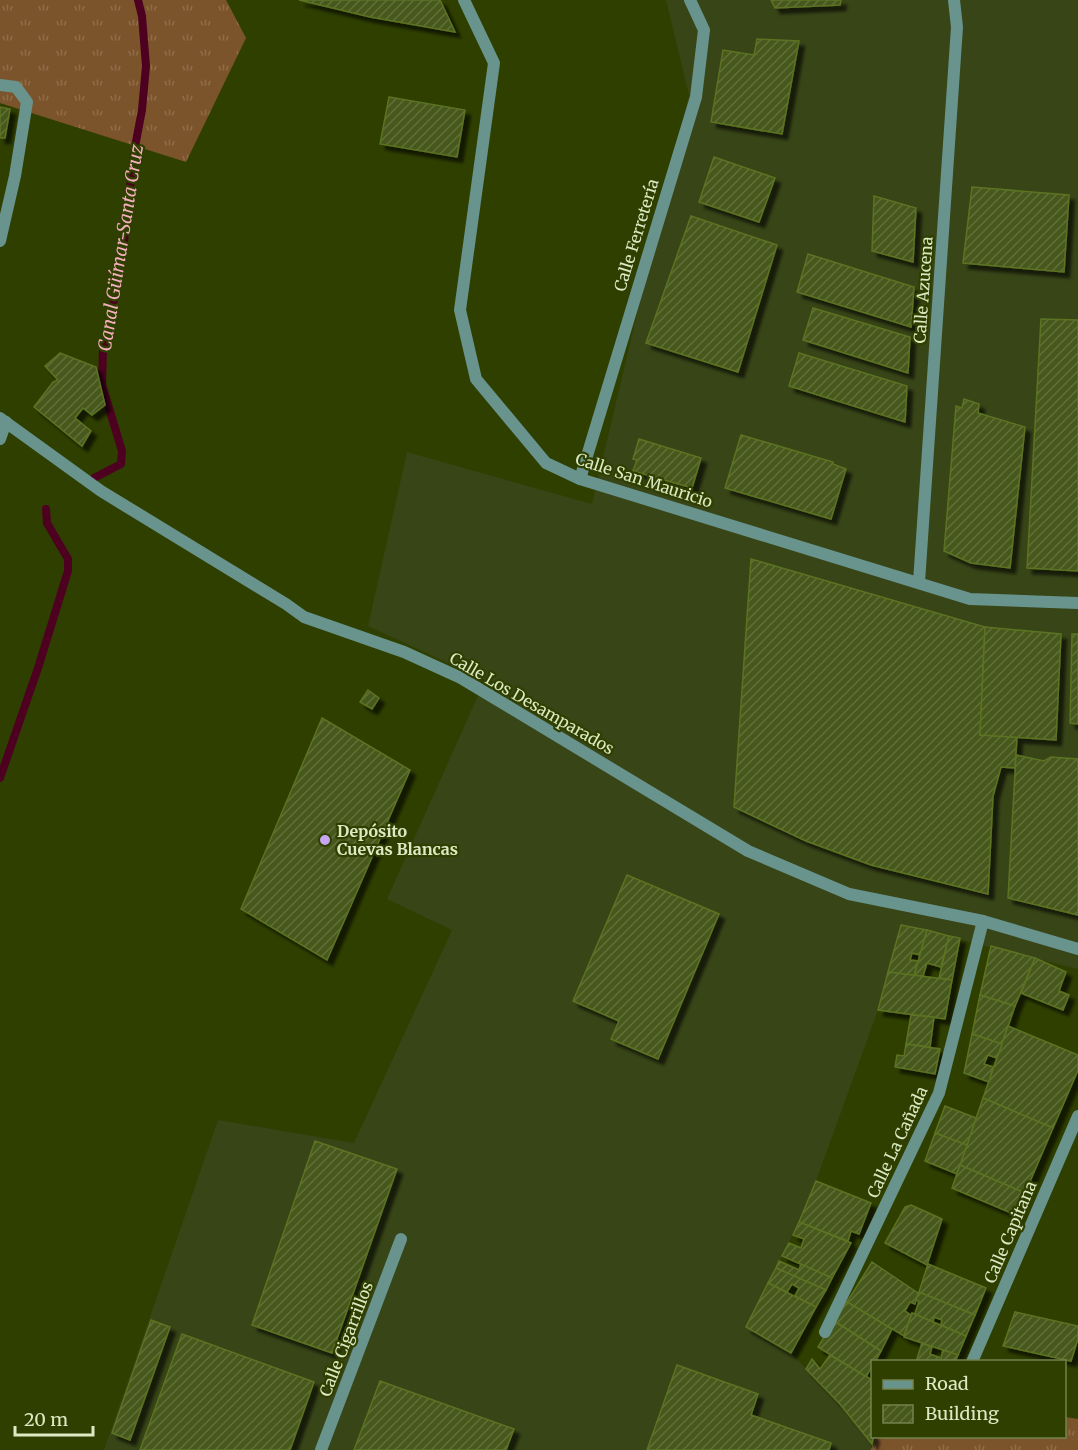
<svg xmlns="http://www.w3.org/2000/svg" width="1078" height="1450" viewBox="0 0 1078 1450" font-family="Merriweather,serif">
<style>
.built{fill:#384517}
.grass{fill:url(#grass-tufts)}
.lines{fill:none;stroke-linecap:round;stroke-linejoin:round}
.stream{stroke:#4e0021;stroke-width:8}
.building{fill:url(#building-hatch);stroke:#5c7323;stroke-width:1.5;filter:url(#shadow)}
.lane{stroke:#68948d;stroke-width:12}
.street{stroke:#68948d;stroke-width:12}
.poi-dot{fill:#c6a6f0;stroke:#2f3f00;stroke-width:2}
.labels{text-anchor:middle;stroke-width:4.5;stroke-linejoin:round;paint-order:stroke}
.street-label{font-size:16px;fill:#dbeac2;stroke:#2f3f00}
.poi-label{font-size:16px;font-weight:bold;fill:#dbeac2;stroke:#2f3f00;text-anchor:start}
.water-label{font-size:18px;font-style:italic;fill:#f5aebe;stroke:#2f3f00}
</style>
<defs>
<pattern id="grass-tufts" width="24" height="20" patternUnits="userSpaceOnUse" patternTransform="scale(1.5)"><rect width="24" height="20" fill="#7c542c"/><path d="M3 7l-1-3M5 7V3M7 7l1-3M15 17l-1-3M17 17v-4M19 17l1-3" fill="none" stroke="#8e6d49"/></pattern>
<pattern id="building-hatch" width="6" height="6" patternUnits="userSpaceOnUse" patternTransform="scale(1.5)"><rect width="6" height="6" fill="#46581a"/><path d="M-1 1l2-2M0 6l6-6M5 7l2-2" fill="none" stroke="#60703a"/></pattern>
<filter id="shadow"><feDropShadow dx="5.5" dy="5.5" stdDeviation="1.5" flood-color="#0009"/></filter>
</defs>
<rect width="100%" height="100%" fill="#2f3f00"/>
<path class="built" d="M 666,0 L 1078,0 L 1078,969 L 901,925 L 878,1010 L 816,1181 L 799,1222 L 747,1327 L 791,1353 L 840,1404 L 872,1444 L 871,1450 L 104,1450 L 218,1120 L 354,1143 L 452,930 L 387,899 L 485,680 L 368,626 L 407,452 L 592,504 L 689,95 Z"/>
<g class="grass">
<path d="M 0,0 L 226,0 L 246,38 L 186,162 L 0,103 Z"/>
<path d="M 1065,1417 L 1078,1419 L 1078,1450 L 871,1450 L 876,1437 L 1064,1436 Z"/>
</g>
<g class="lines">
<g class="stream">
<path d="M 94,478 L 121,464 L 122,451 L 102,385 L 103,349 L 121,269 L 134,152 L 142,110 L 146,66 L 142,16 L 138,0"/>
<path d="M 0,778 L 38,668 L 68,571 L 68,559 L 47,523 L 46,509"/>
</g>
</g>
<g class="building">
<path d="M 299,0 L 440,0 L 455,32 L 370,17 Z"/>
<path d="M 771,0 L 841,0 L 840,5 L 775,8 Z"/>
<path d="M 757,39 L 799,41 L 782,134 L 711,122 L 723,50 L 754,55 Z"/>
<path d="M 389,97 L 465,110 L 457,157 L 380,144 Z"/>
<path d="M 0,107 L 10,109 L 5,138 L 0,138 Z"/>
<path d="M 714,157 L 775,178 L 759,222 L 699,202 Z"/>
<path d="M 972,187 L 1069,195 L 1064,272 L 963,263 Z"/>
<path d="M 874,196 L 916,208 L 913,262 L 872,251 Z"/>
<path d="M 691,216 L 777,245 L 738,372 L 646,343 Z"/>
<path d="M 808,254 L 914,287 L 911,327 L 797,292 Z"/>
<path d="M 813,308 L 910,337 L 908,373 L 803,340 Z"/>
<path d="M 1041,319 L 1078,320 L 1078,571 L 1027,568 Z"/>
<path d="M 60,353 L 96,367 L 105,405 L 92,415 L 83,408 L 75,418 L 91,431 L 82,446 L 34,407 L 53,382 L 58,380 L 45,366 Z"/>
<path d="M 799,353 L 907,386 L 905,422 L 789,386 Z"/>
<path d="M 964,399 L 979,404 L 978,413 L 1025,427 L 1010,568 L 971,563 L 944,551 L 956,406 L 962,408 Z"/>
<path d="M 741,435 L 833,462 L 833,464 L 846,469 L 831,519 L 725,488 Z"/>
<path d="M 639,439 L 701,458 L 692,488 L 633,471 L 637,460 L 633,459 Z"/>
<path d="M 751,559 L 985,627 L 980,735 L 1017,737 L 1015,768 L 1001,767 L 993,796 L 988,894 L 871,865 L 806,841 L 734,807 Z"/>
<path d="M 985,627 L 1061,634 L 1056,740 L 980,735 Z"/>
<path d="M 1072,634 L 1078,634 L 1078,724 L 1070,723 Z"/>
<path d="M 368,690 L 379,698 L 372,709 L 360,702 Z"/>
<path d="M 322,718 L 410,770 L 327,960 L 241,909 Z"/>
<path d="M 1016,755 L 1044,761 L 1051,757 L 1078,759 L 1078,915 L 1008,898 Z"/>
<path d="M 627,875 L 719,914 L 658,1059 L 611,1039 L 619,1021 L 573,1001 Z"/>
<path d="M 901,925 L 927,930 L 920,955 L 912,953 L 910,960 L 918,961 L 914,976 L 888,972 Z"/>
<path d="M 927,930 L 949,936 L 941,967 L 927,963 L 923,976 L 914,976 Z"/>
<path d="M 949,936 L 960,938 L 952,980 L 939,978 Z"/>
<path d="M 991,946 L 1035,958 L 1015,1006 L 980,995 Z"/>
<path d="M 1035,958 L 1066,972 L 1059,991 L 1069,995 L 1063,1010 L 1021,993 Z"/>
<path d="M 888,972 L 952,980 L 945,1019 L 878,1010 Z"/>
<path d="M 980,995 L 1015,1006 L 1002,1044 L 972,1034 Z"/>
<path d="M 911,1015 L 934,1017 L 930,1047 L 906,1044 Z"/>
<path d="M 1008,1026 L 1078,1055 L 1078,1070 L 1053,1128 L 983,1098 Z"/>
<path d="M 972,1034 L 1002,1044 L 997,1058 L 988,1055 L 984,1064 L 993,1067 L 989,1082 L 964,1073 Z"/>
<path d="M 906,1044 L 940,1049 L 935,1074 L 895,1067 L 897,1055 L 904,1056 Z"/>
<path d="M 983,1098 L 1053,1128 L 1025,1193 L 960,1165 Z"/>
<path d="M 945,1106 L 976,1118 L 967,1145 L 935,1133 Z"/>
<path d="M 935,1133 L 967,1145 L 957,1174 L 925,1161 Z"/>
<path d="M 315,1141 L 397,1169 L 332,1353 L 252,1325 Z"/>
<path d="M 960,1165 L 1025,1193 L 1016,1215 L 952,1188 Z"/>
<path d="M 816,1181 L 871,1203 L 859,1234 L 851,1231 L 848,1241 L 799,1222 Z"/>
<path d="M 911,1205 L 942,1219 L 927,1265 L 885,1243 L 905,1207 Z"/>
<path d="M 799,1222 L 851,1243 L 832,1278 L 782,1256 L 789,1243 L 801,1248 L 804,1239 L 793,1235 Z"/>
<path d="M 779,1261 L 799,1270 L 801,1264 L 832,1278 L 826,1290 L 776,1268 Z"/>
<path d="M 872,1262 L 918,1293 L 915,1304 L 910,1302 L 905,1311 L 911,1315 L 904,1336 L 847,1302 Z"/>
<path d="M 928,1264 L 986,1288 L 975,1315 L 919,1292 Z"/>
<path d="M 776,1268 L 826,1290 L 816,1307 L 795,1296 L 799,1288 L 792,1284 L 787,1292 L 768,1283 Z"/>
<path d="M 768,1283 L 816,1307 L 791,1353 L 746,1327 Z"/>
<path d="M 919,1292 L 975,1315 L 966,1336 L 941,1325 L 942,1320 L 934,1317 L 933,1322 L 915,1314 L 919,1301 L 916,1300 Z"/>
<path d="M 847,1302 L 892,1329 L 881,1351 L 834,1321 Z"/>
<path d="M 1015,1312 L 1078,1326 L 1078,1339 L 1071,1361 L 1003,1346 Z"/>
<path d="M 912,1313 L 966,1336 L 958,1355 L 904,1337 Z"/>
<path d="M 151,1320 L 170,1327 L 130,1440 L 112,1433 Z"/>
<path d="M 834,1321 L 881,1351 L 875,1362 L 872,1362 L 872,1366 L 866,1377 L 818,1347 Z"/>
<path d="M 182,1334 L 314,1382 L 290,1450 L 140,1450 Z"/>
<path d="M 922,1343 L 932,1347 L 930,1354 L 941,1358 L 943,1350 L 958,1355 L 955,1362 L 916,1362 Z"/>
<path d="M 830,1355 L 872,1380 L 872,1436 L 874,1436 L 872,1444 L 840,1404 L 806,1369 L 812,1359 L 820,1369 Z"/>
<path d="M 677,1365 L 758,1394 L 751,1415 L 831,1443 L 829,1450 L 647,1450 Z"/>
<path d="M 380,1381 L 514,1429 L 506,1450 L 354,1450 Z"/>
</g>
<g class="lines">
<g class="lane">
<path d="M 0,85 L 16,87 L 27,102 L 15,176 L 0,241"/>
<path d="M 580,479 L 696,97 L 704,30 L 690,0"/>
</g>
<g class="street">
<path d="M 464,0 L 494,63 L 460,310 L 476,379 L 546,463 L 580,479 L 970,599 L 1078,603"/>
<path d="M 0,418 L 101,491 L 286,604 L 304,617 L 404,652 L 461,678 L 748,851 L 849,894 L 983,921 L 1078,949"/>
<path d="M 0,439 L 6,422"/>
<path d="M 919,582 L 957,27 L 954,0"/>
<path d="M 825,1332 L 939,1093 L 983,921"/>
<path d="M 972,1362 L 1078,1116"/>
<path d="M 321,1450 L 401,1239"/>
</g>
</g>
<circle class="poi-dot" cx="325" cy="840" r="6"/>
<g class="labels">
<g class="street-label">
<text transform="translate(636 235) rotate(-73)" y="6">Calle Ferretería</text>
<text transform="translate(923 290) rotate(-86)" y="6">Calle Azucena</text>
<text transform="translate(644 480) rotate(18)" y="6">Calle San Mauricio</text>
<text transform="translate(532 703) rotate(30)" y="6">Calle Los Desamparados</text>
<text transform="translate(897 1142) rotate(-65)" y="6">Calle La Cañada</text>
<text transform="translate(1010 1232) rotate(-67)" y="6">Calle Capitana</text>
<text transform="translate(346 1339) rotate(-69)" y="6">Calle Cigarrillos</text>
</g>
<g class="poi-label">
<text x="337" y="837">Depósito<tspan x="337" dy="18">Cuevas Blancas</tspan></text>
</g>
<g class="water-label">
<text transform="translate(121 248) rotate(-81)" y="6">Canal Güímar-Santa Cruz</text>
</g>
</g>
<rect x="871" y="1360" width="195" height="78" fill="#2f3f00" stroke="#74834e" stroke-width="1.5"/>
<rect x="883" y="1380" width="30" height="9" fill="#68948d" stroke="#74834e" stroke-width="1.5"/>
<text x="925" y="1390" font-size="18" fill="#dbeac2">Road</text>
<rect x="883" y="1405" width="30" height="18" fill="url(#building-hatch)" stroke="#74834e" stroke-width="1.5"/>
<text x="925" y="1420" font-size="18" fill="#dbeac2">Building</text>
<path d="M15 1426v9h78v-9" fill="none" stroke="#dbeac2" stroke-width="3"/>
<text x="24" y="1426" font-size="18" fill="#dbeac2" stroke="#2f3f00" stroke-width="4.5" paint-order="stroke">20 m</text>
</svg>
